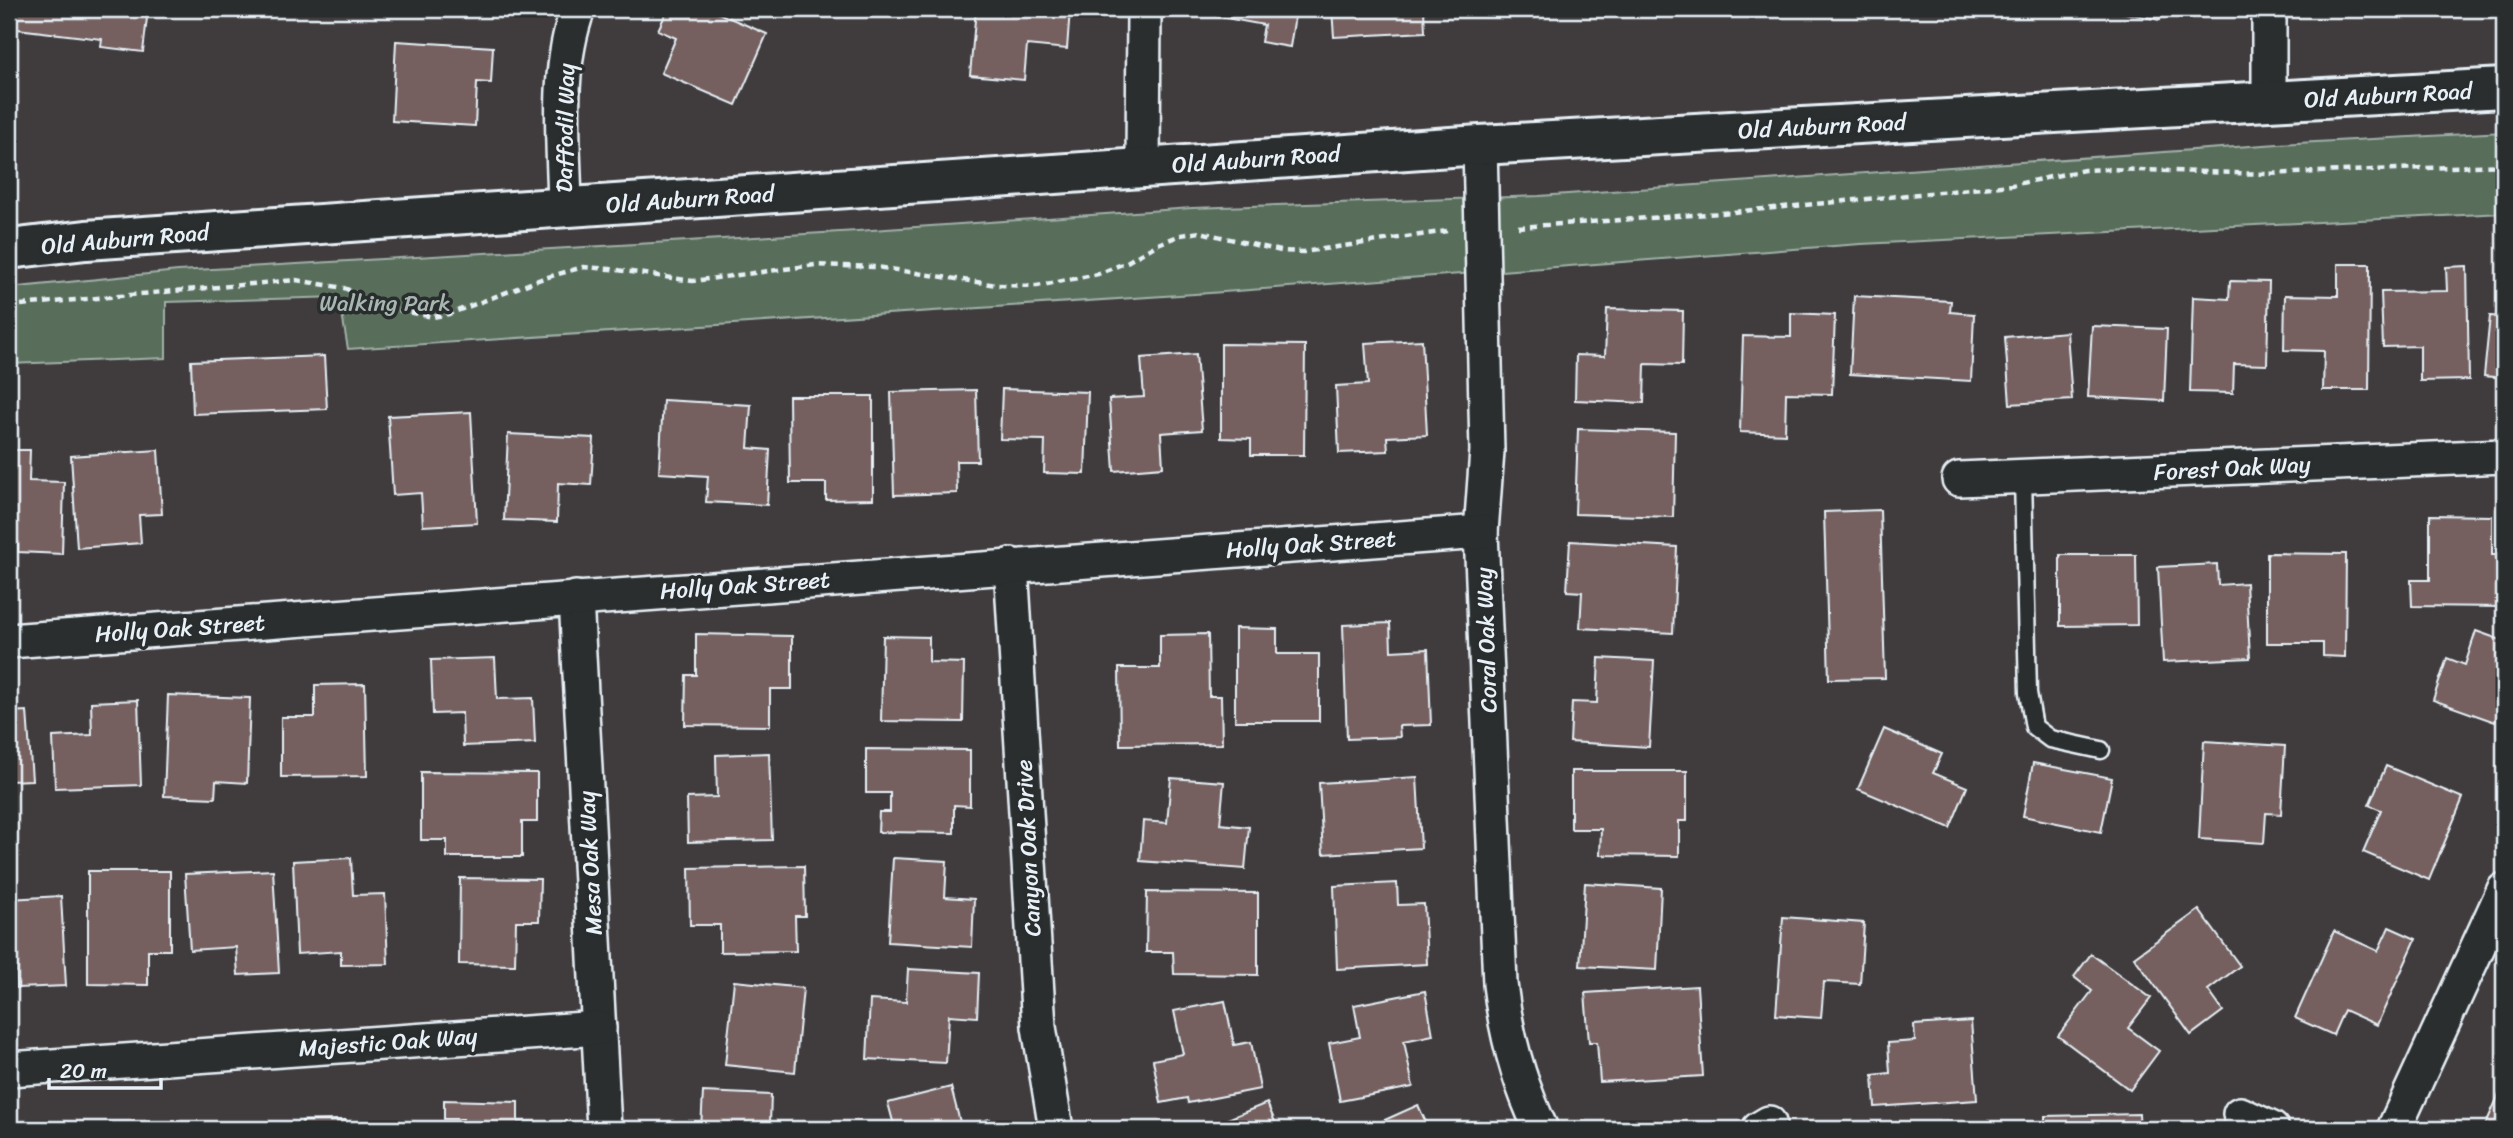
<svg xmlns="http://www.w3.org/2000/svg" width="2513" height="1138" viewBox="0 0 2513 1138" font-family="Sriracha,sans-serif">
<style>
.green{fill:#596e5a;stroke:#a0b0a9;stroke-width:2}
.building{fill:#74605f;stroke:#e8f1f8;stroke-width:2}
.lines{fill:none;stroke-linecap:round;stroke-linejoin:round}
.lane-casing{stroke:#e8f1f8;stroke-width:21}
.street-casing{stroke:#e8f1f8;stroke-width:38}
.secondary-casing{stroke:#e8f1f8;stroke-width:44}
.path{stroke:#e8f1f8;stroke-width:4.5;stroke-dasharray:7 5;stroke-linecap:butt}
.lane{stroke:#2a2d2e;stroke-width:16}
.street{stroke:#2a2d2e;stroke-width:33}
.secondary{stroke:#2a2d2e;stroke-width:38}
.labels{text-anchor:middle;stroke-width:7;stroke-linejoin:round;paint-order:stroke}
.street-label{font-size:23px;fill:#e8f1f8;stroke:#2a2d2e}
.park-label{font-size:23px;fill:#a8b6b1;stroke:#2a2d2e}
</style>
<rect width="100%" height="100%" fill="#403c3d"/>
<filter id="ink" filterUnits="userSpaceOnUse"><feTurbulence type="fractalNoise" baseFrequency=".0143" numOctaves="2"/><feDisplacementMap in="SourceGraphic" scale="14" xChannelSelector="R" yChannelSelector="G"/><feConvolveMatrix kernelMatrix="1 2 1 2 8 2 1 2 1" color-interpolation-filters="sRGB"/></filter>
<g filter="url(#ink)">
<path class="green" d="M 2504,132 L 2504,213 L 1861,244 L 1210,293 L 348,349 L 339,297 L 166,302 L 166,358 L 9,364 L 9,288 L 178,271 L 857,231 L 1192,208 L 1539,196 L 2278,144 Z"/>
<g class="building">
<path d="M 9,9 L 148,9 L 143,52 L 101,47 L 102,39 L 9,28 Z"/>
<path d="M 480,9 L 501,9 L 498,16 Z"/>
<path d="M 668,9 L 709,9 L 767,34 L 736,105 L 661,73 L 676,38 L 658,30 Z"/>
<path d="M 976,9 L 1070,9 L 1067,49 L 1027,45 L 1024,80 L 970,75 Z"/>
<path d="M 1205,9 L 1296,9 L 1290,47 L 1261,42 L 1264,25 L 1204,14 Z"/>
<path d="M 1332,9 L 1424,9 L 1425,32 L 1334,37 Z"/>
<path d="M 2106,9 L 2163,9 L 2160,20 Z"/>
<path d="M 396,41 L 493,47 L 491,83 L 477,82 L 475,126 L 392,121 Z"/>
<path d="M 2338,264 L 2370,264 L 2369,390 L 2323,390 L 2324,351 L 2284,350 L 2285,295 L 2338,296 Z"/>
<path d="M 2467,266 L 2469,380 L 2420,381 L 2420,346 L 2383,347 L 2381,292 L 2447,291 L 2446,267 Z"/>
<path d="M 2230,281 L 2269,282 L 2267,365 L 2234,364 L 2233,393 L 2190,392 L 2193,297 L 2229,299 Z"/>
<path d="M 1854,296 L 1951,301 L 1950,312 L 1974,314 L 1971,381 L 1850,374 Z"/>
<path d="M 1607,309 L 1683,311 L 1682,365 L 1645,364 L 1644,403 L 1575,400 L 1576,355 L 1605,356 Z"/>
<path d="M 1791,313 L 1835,315 L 1832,394 L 1786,393 L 1785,434 L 1740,432 L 1743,336 L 1791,337 Z"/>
<path d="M 2490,316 L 2504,317 L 2504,378 L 2484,376 Z"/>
<path d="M 2092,326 L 2167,329 L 2164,401 L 2088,397 Z"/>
<path d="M 2067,332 L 2072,400 L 2010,404 L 2005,337 Z"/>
<path d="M 1422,340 L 1427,435 L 1387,437 L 1388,451 L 1339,453 L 1336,386 L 1368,384 L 1365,343 Z"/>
<path d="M 1221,344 L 1305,345 L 1304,455 L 1251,455 L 1251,439 L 1221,438 Z"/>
<path d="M 1196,354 L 1202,430 L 1161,433 L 1163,467 L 1114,471 L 1109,399 L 1144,397 L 1141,358 Z"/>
<path d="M 324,356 L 327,409 L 193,414 L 191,361 Z"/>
<path d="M 1002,389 L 1088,392 L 1085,474 L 1044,473 L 1045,440 L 1000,439 Z"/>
<path d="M 976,390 L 978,461 L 956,461 L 957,493 L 894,495 L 891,392 Z"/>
<path d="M 789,396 L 873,396 L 873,499 L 826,500 L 826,483 L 790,483 Z"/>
<path d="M 663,400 L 751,405 L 748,448 L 770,450 L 767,505 L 706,502 L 708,476 L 659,473 Z"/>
<path d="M 471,412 L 477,523 L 423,526 L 421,493 L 393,495 L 388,416 Z"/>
<path d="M 1578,429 L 1675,432 L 1673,517 L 1575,514 Z"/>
<path d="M 508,434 L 594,438 L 591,485 L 558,483 L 557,522 L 504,520 Z"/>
<path d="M 9,450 L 30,450 L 29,481 L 64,482 L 62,554 L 18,552 L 18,542 L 9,542 Z"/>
<path d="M 158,450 L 162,514 L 139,515 L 141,543 L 77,548 L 71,456 Z"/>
<path d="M 1880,510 L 1885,678 L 1829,679 L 1824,512 Z"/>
<path d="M 2430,515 L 2492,516 L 2492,555 L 2504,555 L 2504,607 L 2412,606 L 2411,580 L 2430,580 Z"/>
<path d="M 1570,541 L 1677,547 L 1673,633 L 1580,628 L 1582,592 L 1567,591 Z"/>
<path d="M 2267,553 L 2346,554 L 2345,657 L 2323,656 L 2323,643 L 2267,643 Z"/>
<path d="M 2060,555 L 2136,555 L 2137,625 L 2060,626 Z"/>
<path d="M 2217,564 L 2218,585 L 2246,583 L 2250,658 L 2163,662 L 2158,567 Z"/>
<path d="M 1390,623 L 1391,651 L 1428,649 L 1431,725 L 1399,726 L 1400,737 L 1347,739 L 1343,625 Z"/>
<path d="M 1235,628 L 1277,629 L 1277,654 L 1319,654 L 1319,721 L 1235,721 Z"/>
<path d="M 2476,631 L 2504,641 L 2504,695 L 2495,722 L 2433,700 L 2447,658 L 2465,665 Z"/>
<path d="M 696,634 L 792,636 L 792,689 L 770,689 L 770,726 L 685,725 L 686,675 L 696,675 Z"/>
<path d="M 1208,634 L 1209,696 L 1221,696 L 1222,744 L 1120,745 L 1119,668 L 1160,668 L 1160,635 Z"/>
<path d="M 883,636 L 929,637 L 929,662 L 964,663 L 963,722 L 881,721 Z"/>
<path d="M 495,658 L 497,699 L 533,698 L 535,743 L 463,746 L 462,713 L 433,714 L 431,660 Z"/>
<path d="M 1599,658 L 1654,661 L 1649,747 L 1570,742 L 1572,702 L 1597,703 Z"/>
<path d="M 365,684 L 367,776 L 281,777 L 281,717 L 315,717 L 315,685 Z"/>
<path d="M 168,695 L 250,698 L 247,783 L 216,781 L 215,798 L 164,796 Z"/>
<path d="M 138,700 L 141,785 L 55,788 L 53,737 L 92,735 L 91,702 Z"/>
<path d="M 27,711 L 32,780 L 9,781 L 9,712 Z"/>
<path d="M 1884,729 L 1942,754 L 1933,773 L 1967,787 L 1950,828 L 1858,789 Z"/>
<path d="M 2204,741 L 2285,746 L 2281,814 L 2266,813 L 2264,843 L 2199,839 Z"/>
<path d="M 866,749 L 970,750 L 970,806 L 954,805 L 954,833 L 878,832 L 879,812 L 890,812 L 890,793 L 866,793 Z"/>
<path d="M 769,753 L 772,840 L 688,842 L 687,798 L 717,797 L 716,755 Z"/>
<path d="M 2033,763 L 2112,778 L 2101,832 L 2023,816 Z"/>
<path d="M 2386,766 L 2463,798 L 2429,880 L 2363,852 L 2381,810 L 2369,805 Z"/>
<path d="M 1571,771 L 1687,771 L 1687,821 L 1679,821 L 1679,856 L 1600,855 L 1601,829 L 1571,829 Z"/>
<path d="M 421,772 L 537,773 L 537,822 L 522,822 L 522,857 L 447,857 L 447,840 L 421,840 Z"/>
<path d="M 1417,777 L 1421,848 L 1323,854 L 1319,783 Z"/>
<path d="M 1171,778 L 1224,782 L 1220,824 L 1249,827 L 1245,869 L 1140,861 L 1143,821 L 1167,823 Z"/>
<path d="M 351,858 L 353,895 L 385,894 L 388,964 L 341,965 L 341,951 L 297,954 L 293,861 Z"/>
<path d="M 893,858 L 947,861 L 945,897 L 974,899 L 972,947 L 888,942 Z"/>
<path d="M 804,866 L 805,916 L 795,916 L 796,951 L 720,952 L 720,925 L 690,925 L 689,868 Z"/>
<path d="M 273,870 L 279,973 L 238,975 L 236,947 L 190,950 L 185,874 Z"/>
<path d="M 88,871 L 170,871 L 170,950 L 148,950 L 148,985 L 88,984 Z"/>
<path d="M 460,878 L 540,879 L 539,921 L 516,921 L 515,965 L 459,964 Z"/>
<path d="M 1397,883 L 1398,905 L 1424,904 L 1427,964 L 1337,969 L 1334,886 Z"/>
<path d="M 1585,883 L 1661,888 L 1657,970 L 1580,966 Z"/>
<path d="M 1147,892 L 1258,893 L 1258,975 L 1174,974 L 1173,952 L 1146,952 Z"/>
<path d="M 61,896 L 66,986 L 17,988 L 16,960 L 9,960 L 9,899 Z"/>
<path d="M 2199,910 L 2240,966 L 2208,990 L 2223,1011 L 2191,1035 L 2134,957 Z"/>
<path d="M 1783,917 L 1864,923 L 1860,984 L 1824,982 L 1821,1018 L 1776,1015 Z"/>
<path d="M 2389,927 L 2416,939 L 2377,1025 L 2344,1010 L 2333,1035 L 2295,1018 L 2334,931 L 2378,951 Z"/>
<path d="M 2091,954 L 2151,998 L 2128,1028 L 2159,1051 L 2130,1090 L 2058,1036 L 2092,991 L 2074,977 Z"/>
<path d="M 908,969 L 979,973 L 977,1017 L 949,1015 L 946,1063 L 867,1059 L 870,1000 L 906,1002 Z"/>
<path d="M 734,981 L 803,988 L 795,1072 L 725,1065 Z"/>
<path d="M 1697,986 L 1703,1076 L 1600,1082 L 1597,1042 L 1589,1042 L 1585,993 Z"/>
<path d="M 1425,991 L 1433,1035 L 1404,1041 L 1413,1087 L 1340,1101 L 1329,1043 L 1360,1037 L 1354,1005 Z"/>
<path d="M 1225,1001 L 1234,1045 L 1251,1042 L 1260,1089 L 1188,1103 L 1187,1098 L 1161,1103 L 1153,1060 L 1183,1054 L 1174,1011 Z"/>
<path d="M 1971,1021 L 1977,1100 L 1875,1107 L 1873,1075 L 1890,1073 L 1888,1043 L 1915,1041 L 1914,1025 Z"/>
<path d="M 2504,1083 L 2504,1129 L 2491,1129 L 2485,1126 Z"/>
<path d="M 951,1087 L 961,1126 L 990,1119 L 992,1129 L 895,1129 L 888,1103 Z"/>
<path d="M 703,1092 L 771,1095 L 770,1123 L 813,1124 L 812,1129 L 701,1129 Z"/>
<path d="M 444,1100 L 518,1102 L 518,1122 L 553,1123 L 553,1129 L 462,1129 L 463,1119 L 444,1119 Z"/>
<path d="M 1267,1103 L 1278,1129 L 1203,1129 Z"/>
<path d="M 1418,1105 L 1429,1129 L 1367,1129 L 1367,1128 Z"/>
<path d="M 2139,1114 L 2140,1129 L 2045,1129 L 2045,1116 Z"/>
<path d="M 346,1120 L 346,1129 L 302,1129 L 302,1121 Z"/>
<path d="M 269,1122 L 269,1129 L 222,1129 L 222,1124 Z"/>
</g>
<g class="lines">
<g class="lane-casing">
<path id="lane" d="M 2023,477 L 2028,693 L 2034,727 L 2050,739 L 2101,750"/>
</g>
<g class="street-casing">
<g id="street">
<path d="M 2269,101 L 2269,9"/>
<path d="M 1480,145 L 1487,451 L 1481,532 L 1500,984 C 1506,1035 1519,1083 1541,1129"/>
<path d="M 1143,167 L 1144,9"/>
<path d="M 565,208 C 564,142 555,71 578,9"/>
<path d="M 1959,479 L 2504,456"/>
<path d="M 1011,565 L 1039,1027 L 1056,1129"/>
<path d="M 576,598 L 604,1129"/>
<path d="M 9,641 L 1481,532"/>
<path d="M 9,1069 L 599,1028"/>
<path d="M 2240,1114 L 2272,1129"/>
<path d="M 1759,1129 L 1769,1123"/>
<path d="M 2394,1129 L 2504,890"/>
</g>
</g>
<g class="secondary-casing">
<path id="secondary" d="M 9,249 L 86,240 L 1480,145 L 2504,88"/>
</g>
<g class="path">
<path d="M 1518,227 L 1722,213 L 2012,185 L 2084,170 L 2109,169 L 2266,174 L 2504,165"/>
<path d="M 9,306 L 296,280 L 344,288 L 398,310 L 433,317 L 449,314 L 541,279 L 583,267 L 610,269 L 693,281 L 815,265 L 876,267 L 997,285 L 1037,286 L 1098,274 L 1127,262 L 1158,244 L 1181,235 L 1200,232 L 1281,251 L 1303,252 L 1447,231"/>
</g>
<use href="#lane" class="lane"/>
<use href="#street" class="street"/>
<use href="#secondary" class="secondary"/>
</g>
</g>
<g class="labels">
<g class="street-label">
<text transform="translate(2388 95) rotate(-3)" y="8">Old Auburn Road</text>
<text transform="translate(1822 126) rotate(-3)" y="8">Old Auburn Road</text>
<text transform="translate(565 128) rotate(-89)" y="8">Daffodil Way</text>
<text transform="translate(1256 159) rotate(-4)" y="8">Old Auburn Road</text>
<text transform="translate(690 199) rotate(-4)" y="8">Old Auburn Road</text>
<text transform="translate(125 239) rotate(-5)" y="8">Old Auburn Road</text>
<text transform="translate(2232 468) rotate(-3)" y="8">Forest Oak Way</text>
<text transform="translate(1311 544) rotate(-4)" y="8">Holly Oak Street</text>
<text transform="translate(745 585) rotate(-4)" y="8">Holly Oak Street</text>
<text transform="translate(180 628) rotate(-4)" y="8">Holly Oak Street</text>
<text transform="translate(1486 640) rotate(-92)" y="8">Coral Oak Way</text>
<text transform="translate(1028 848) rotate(-93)" y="8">Canyon Oak Drive</text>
<text transform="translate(590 863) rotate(-93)" y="8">Mesa Oak Way</text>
<text transform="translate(388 1042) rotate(-4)" y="8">Majestic Oak Way</text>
</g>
<g class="park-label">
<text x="385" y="311">Walking Park</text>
</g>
</g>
<rect width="2513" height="1138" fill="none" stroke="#2a2d2e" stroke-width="35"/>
<rect x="18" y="18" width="2478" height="1103" fill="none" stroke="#e8f1f8" stroke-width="2.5" filter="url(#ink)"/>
<path d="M49 1078v10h112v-10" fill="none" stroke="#e8f1f8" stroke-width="3.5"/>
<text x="60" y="1078" font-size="21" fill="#e8f1f8" stroke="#2a2d2e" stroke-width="5" paint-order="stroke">20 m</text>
</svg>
